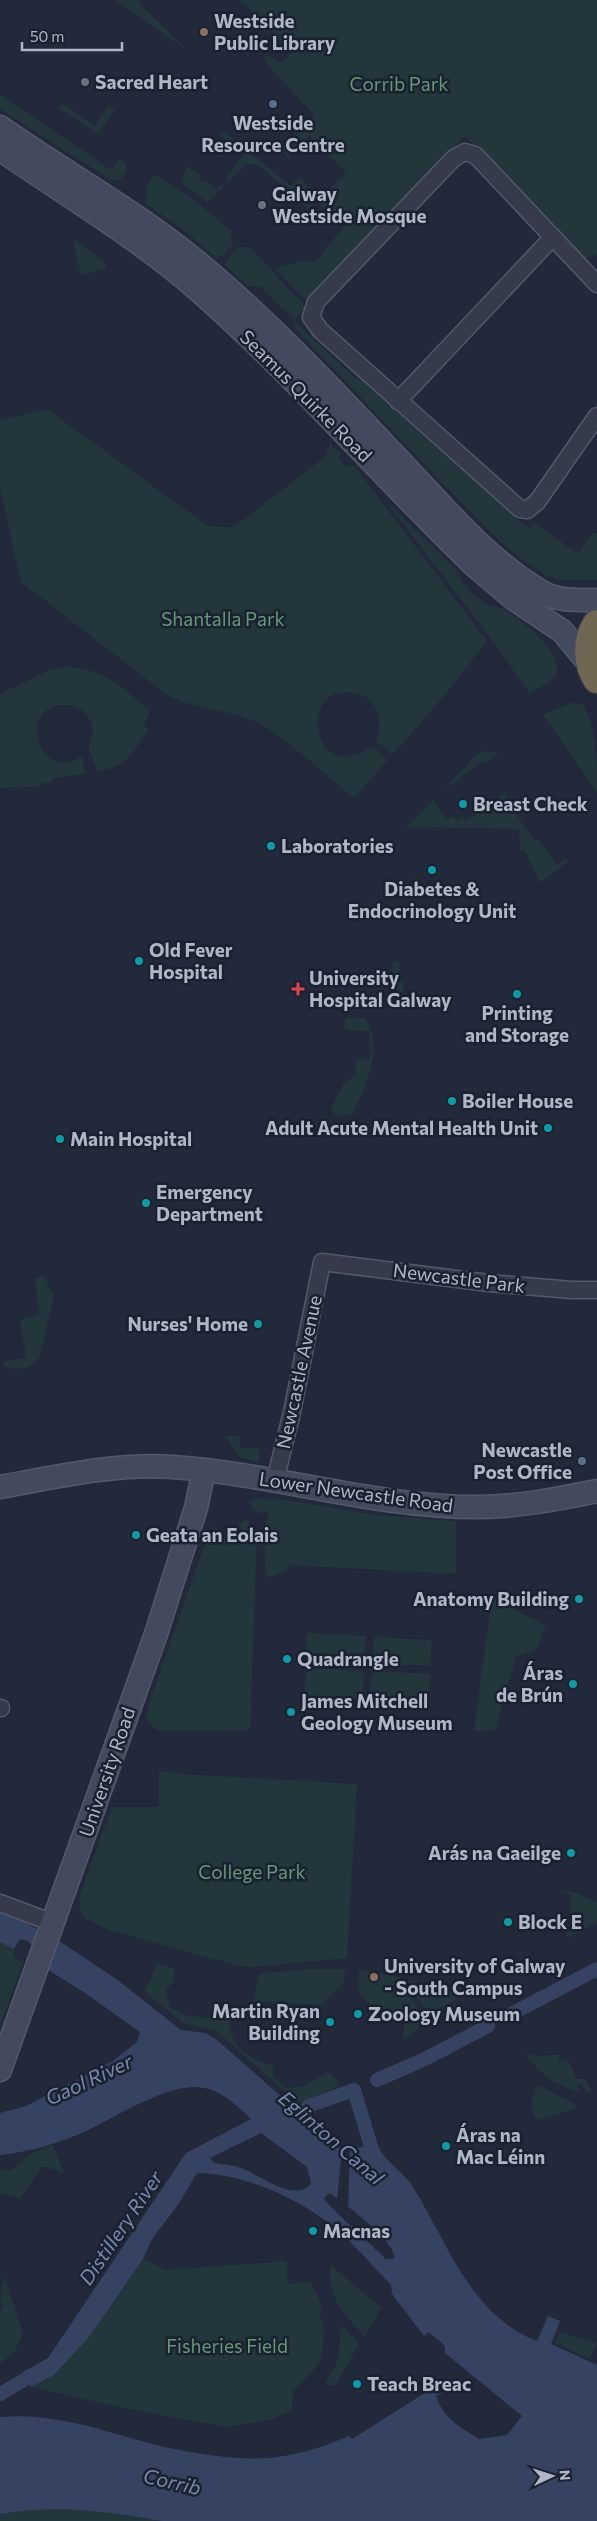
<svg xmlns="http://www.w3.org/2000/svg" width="597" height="2521" viewBox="0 0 597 2521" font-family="Commissioner,sans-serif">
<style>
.green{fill:#23363b}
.water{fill:#354261;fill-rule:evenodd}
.pier{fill:#21293a}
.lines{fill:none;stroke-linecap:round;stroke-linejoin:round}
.canal{stroke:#354261;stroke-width:14}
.street-casing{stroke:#525968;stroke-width:19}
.secondary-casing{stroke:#525968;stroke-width:25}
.highway-casing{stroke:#3f4655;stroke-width:30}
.street{stroke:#353b4a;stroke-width:16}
.secondary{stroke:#434a5d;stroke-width:22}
.highway{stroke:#706752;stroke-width:28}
.education-dot{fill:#8d6e63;stroke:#1a212f;stroke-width:2}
.worship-dot{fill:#6b7280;stroke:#1a212f;stroke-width:2}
.service-dot{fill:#5c6f8a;stroke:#1a212f;stroke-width:2}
.culture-dot{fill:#0f9aa8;stroke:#1a212f;stroke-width:2}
.health-dot{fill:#e0444e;stroke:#1a212f;stroke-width:2}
.labels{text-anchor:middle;stroke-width:5;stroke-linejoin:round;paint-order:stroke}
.poi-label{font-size:19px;font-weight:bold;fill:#afb6c6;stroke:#1a212f;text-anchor:start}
.park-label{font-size:19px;fill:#669777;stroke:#1a212f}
.street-label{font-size:19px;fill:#afb6c6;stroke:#1a212f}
.water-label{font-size:20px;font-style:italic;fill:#7789af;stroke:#1a212f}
</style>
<rect width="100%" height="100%" fill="#21293a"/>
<g class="green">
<path d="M 115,0 L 139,0 L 141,5 L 188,51 Z"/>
<path d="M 241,0 L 597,0 L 597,256 L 595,254 L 584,260 L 465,136 L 312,299 L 305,299 L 275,268 L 304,260 L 315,262 L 344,226 L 315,201 L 308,209 L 257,164 L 245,165 L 208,203 L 184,184 L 181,178 L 188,166 L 200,176 L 201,181 L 206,181 L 217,189 L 221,185 L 223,186 L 229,179 L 226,177 L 244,155 L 220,135 L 223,131 L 291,186 L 299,177 L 321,198 L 346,173 L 309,136 L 288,157 L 280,149 L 314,115 L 266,63 L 264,55 L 274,58 L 280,64 L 292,53 Z"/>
<path d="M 0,94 L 111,170 L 119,159 L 126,163 L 127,169 L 120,181 L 109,179 L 5,112 L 0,107 Z"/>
<path d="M 62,103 L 94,126 L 109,106 L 115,110 L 98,134 L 59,108 Z"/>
<path d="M 153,174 L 189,196 L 232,232 L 230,235 L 233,244 L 222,256 L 216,258 L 185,231 L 145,203 L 147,191 L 145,190 Z"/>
<path d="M 72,238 L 101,259 L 108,268 L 81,275 Z"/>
<path d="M 237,247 L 249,247 C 265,260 275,275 289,290 C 295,296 301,299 305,307 L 294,321 L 357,380 L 358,375 L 402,417 L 529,529 L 535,523 L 578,554 L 592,532 L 597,535 L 597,580 L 562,580 L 547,576 L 520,558 L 488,530 L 296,330 L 292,317 L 261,287 L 248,286 L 224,264 Z"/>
<path d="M 47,409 L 208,526 L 234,527 L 326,456 L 330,444 L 340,453 L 339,458 L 346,466 L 353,466 L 356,468 L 487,641 L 445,695 L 393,754 L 376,741 C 383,723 379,699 358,694 C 295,677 311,790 371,747 L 388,760 L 354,798 C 326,776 285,736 254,721 C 224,708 190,710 163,692 L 21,582 L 0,488 L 0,420 Z"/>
<path d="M 385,500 L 458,572 C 461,585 476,598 488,605 C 492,607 498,606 503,609 C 518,617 569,656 555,676 C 549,684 537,689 529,693 L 495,644 Z"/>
<path d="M 63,667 C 101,666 123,687 150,711 L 144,726 L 148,729 C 136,750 125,769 98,771 C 96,765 90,756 89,749 C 88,737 99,733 88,717 C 83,709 74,705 65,705 C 17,704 37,785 82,756 L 85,773 L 53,779 L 51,782 L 41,783 L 41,786 L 0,788 L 0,694 L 47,671 Z"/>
<path d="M 574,702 L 584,705 C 597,734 597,760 597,792 L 543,714 Z"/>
<path d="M 485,751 L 499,753 L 485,763 L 483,761 L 444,790 L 477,754 Z"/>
<path d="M 504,793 L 517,811 L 515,813 L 535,841 L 538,839 L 557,865 L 566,858 L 569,861 L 540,883 L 525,851 L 520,850 L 519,829 L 406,827 L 433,800 L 447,819 L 452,816 L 456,821 L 462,817 L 466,821 Z"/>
<path d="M 399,960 L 399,982 L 403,982 L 403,999 L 398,1003 L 393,999 L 392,962 Z"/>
<path d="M 346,1018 L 365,1018 C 385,1047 366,1086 352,1114 L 335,1115 L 331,1108 L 344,1083 L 356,1075 L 355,1061 L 370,1058 L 369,1031 L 344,1030 Z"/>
<path d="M 44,1276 L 54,1296 L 40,1356 C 33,1369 17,1372 3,1366 L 6,1361 L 26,1358 L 20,1319 L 39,1315 L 35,1278 Z"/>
<path d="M 225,1436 L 240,1436 L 240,1448 L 259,1448 L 259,1462 L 241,1458 Z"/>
<path d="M 258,1499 L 279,1499 L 374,1515 L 456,1521 L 456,1574 L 288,1565 L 287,1570 L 268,1578 L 265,1571 L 264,1528 L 265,1522 L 270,1515 L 266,1511 L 258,1514 L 248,1502 Z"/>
<path d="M 246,1519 L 254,1528 L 257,1537 L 250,1730 L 157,1730 L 152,1726 L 146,1719 L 148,1706 L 207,1538 L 214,1525 L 228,1540 L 241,1529 L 238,1525 Z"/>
<path d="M 492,1597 L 546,1626 L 536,1650 L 516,1657 L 495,1730 L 474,1731 Z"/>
<path d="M 307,1633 L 366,1636 L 365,1658 L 359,1663 L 306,1660 Z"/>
<path d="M 374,1637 L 432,1640 L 430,1666 L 378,1664 L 373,1659 Z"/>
<path d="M 306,1668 L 359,1671 L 364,1675 L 362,1699 L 305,1696 Z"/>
<path d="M 377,1671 L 430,1674 L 429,1703 L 370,1701 L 371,1676 Z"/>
<path d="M 159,1771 L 184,1774 L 357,1784 L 347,1958 L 253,1967 L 239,1966 L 108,1930 L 83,1917 L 80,1908 L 80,1894 L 112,1807 L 159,1807 Z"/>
<path d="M 562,1891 L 574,1892 L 597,1903 L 597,1922 L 566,1939 L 566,1929 L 569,1928 L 571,1894 L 562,1893 Z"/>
<path d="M 0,1942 L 14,1949 L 13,1957 L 23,1962 L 0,2026 Z"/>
<path d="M 157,1963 L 174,1968 L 174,1981 L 166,1990 L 170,2007 L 184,2015 L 230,2021 C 228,2044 251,2061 273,2065 L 273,2076 L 285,2088 L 303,2086 L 328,2072 L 337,2080 L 337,2087 L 298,2103 L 215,2030 L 183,2023 L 145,1992 Z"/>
<path d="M 307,1969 L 345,1969 L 344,1983 L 321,2005 L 253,2001 L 259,1974 Z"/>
<path d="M 359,1970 L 400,1977 L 406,1991 L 424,2017 L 417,2030 L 403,2040 L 405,2013 L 376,2011 L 358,1991 Z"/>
<path d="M 407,1980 L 466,1993 L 430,2015 L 412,1991 Z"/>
<path d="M 526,2054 L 538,2056 L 566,2054 L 558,2056 L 560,2061 L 568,2060 L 577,2079 L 585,2078 L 591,2092 L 586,2092 L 581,2084 L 577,2085 L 579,2092 C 556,2085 539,2075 526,2054 Z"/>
<path d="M 538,2085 L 575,2104 L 576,2108 L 537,2120 C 529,2112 531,2093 538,2085 Z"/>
<path d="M 53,2145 L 64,2173 L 43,2166 L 20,2198 L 0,2193 L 0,2170 L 11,2170 L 32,2153 Z"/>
<path d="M 143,2259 L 166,2270 L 286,2261 L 289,2284 L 311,2282 L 323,2308 L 319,2310 L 324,2331 L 321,2359 L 313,2371 L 293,2391 L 292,2410 L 270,2420 L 225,2427 L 123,2408 L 31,2387 L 54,2375 L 90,2336 Z"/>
<path d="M 331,2265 L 381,2308 L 365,2337 C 345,2316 325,2295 331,2265 Z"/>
<path d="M 4,2275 L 23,2333 L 15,2351 L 0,2364 L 0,2314 L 4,2304 L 0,2302 Z"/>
<path d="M 341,2325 L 359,2344 L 335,2386 L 325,2384 L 338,2360 Z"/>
<path d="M 560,2332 L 597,2343 L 590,2359 L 555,2343 Z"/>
<path d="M 31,2508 L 107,2511 L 162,2521 L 0,2521 L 0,2514 Z"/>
</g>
<path class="water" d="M 0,1909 L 61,1942 L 119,1981 L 181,2030 L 206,2033 L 217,2040 L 342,2150 L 351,2150 L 377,2143 C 386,2165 402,2169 413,2187 C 448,2243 470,2315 537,2341 L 548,2316 L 560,2321 L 551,2344 L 597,2365 L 597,2521 L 162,2521 C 107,2511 55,2504 0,2514 L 0,2417 C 46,2413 90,2426 134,2439 C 174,2451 244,2464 284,2456 C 307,2452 328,2445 349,2436 L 352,2439 L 436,2386 L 441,2393 L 436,2396 C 443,2418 460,2427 479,2439 L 507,2435 L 522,2416 L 445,2353 L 445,2346 L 429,2332 L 424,2336 L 392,2294 L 391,2285 C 376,2270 362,2253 346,2238 C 308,2202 249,2174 197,2173 L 178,2205 L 152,2239 L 143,2259 L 90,2336 L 54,2375 L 31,2387 L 23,2372 L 48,2358 L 186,2153 L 251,2119 C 237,2106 224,2092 204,2088 C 171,2080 113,2119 84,2132 C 57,2144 29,2152 0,2155 L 0,2113 L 26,2106 L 113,2061 L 137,2042 L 140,2032 L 85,1993 L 50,1971 L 28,1941 L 20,1939 L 14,1949 L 0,1942 ZM 261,2133 L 307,2167 L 311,2184 C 294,2203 260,2175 241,2168 C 232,2165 222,2164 214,2163 L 210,2158 ZM 330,2193 C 343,2202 399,2244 394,2259 L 386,2259 C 378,2251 325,2203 324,2198 Z"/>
<path class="pier" d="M 342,2148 L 350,2148 L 348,2209 L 337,2201 Z"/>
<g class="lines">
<g class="canal">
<path d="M 511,2014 L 597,1969"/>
<path d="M 377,2080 L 425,2059 L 488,2026"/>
<path d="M 308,2106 L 354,2090 L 376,2163"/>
<path d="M 0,2394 L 43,2369"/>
</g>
<g class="street-casing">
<g id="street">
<path d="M 597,284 L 481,161 L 475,155 L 465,152 L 454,158 L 316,302 L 311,317 L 320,330 L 520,509 L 527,510 L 537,502 L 597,416"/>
<path d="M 398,401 L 553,237"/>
<path d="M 275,1481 L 292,1412 L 322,1262 L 489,1283 L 572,1290 L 597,1290"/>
<path d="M 0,1708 L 1,1708"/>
<path d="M 0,1903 L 53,1923"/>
</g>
</g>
<g class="secondary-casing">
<g id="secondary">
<path d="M 0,127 C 67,174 139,213 202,266 C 272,325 335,392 398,459 C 442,505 485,558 540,591 C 558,602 578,600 597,600"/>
<path d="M 0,149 C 66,195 136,236 197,289 C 296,376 381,476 476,567 L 514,599 L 562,631 L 591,666"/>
<path d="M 0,1487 C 56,1477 115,1463 173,1467 C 275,1474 374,1507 477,1507 C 517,1507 558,1499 597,1491"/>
<path d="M 0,2070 L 156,1634 L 196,1508 L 204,1470"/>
</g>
</g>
<g class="highway-casing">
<path id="highway" d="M 597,624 C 586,640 587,663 597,679"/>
</g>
<use href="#street" class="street"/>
<use href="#secondary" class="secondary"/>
<use href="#highway" class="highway"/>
</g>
<g class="education-dot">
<circle cx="204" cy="32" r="5"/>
<circle cx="374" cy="1977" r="5"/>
</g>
<g class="worship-dot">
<circle cx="85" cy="82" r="5"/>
<circle cx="262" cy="205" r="5"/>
</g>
<g class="service-dot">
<circle cx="273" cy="104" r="5"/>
<circle cx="582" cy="1461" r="5"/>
</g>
<g class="culture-dot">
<circle cx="463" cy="804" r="5"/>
<circle cx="271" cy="846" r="5"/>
<circle cx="432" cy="870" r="5"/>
<circle cx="139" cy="961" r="5"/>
<circle cx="517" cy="994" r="5"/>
<circle cx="452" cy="1101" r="5"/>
<circle cx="548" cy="1128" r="5"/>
<circle cx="60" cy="1139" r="5"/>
<circle cx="146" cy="1203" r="5"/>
<circle cx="258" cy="1324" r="5"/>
<circle cx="136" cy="1535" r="5"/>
<circle cx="579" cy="1599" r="5"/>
<circle cx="287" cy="1659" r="5"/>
<circle cx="573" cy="1684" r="5"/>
<circle cx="291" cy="1712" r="5"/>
<circle cx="571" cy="1853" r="5"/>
<circle cx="508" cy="1922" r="5"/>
<circle cx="358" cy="2014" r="5"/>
<circle cx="330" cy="2022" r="5"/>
<circle cx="446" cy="2146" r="5"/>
<circle cx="313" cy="2231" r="5"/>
<circle cx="357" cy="2384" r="5"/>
</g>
<path class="health-dot" d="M295.5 981.5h5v5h5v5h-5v5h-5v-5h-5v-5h5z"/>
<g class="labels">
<g class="poi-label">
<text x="214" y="28">Westside<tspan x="214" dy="22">Public Library</tspan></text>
<text x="95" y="89">Sacred Heart</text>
<text x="273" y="130" text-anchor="middle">Westside<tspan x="273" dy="22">Resource Centre</tspan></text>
<text x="272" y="201">Galway<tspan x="272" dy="22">Westside Mosque</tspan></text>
<text x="473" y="811">Breast Check</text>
<text x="281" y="853">Laboratories</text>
<text x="432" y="896" text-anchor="middle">Diabetes &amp;<tspan x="432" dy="22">Endocrinology Unit</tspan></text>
<text x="149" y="957">Old Fever<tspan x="149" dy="22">Hospital</tspan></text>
<text x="309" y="985">University<tspan x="309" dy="22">Hospital Galway</tspan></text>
<text x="517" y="1020" text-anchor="middle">Printing<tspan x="517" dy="22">and Storage</tspan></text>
<text x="462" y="1108">Boiler House</text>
<text x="538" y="1135" text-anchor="end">Adult Acute Mental Health Unit</text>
<text x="70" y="1146">Main Hospital</text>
<text x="156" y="1199">Emergency<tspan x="156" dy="22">Department</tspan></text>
<text x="248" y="1331" text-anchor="end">Nurses' Home</text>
<text x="572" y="1457" text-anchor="end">Newcastle<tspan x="572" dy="22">Post Office</tspan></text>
<text x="146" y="1542">Geata an Eolais</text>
<text x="569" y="1606" text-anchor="end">Anatomy Building</text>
<text x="297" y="1666">Quadrangle</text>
<text x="563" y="1680" text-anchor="end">Áras<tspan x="563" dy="22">de Brún</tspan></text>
<text x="301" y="1708">James Mitchell<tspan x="301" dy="22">Geology Museum</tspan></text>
<text x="561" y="1860" text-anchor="end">Arás na Gaeilge</text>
<text x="518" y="1929">Block E</text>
<text x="384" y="1973">University of Galway<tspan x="384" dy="22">- South Campus</tspan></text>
<text x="320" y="2018" text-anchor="end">Martin Ryan<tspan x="320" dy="22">Building</tspan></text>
<text x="368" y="2021">Zoology Museum</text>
<text x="456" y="2142">Áras na<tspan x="456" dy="22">Mac Léinn</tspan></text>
<text x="323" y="2238">Macnas</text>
<text x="367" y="2391">Teach Breac</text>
</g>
<g class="park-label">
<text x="399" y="91">Corrib Park</text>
<text x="223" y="626">Shantalla Park</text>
<text x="252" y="1879">College Park</text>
<text x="227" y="2353">Fisheries Field</text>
</g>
<g class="street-label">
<text transform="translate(306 396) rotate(45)" y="7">Seamus Quirke Road</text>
<text transform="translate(459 1278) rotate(7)" y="7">Newcastle Park</text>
<text transform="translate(299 1372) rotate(-78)" y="7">Newcastle Avenue</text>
<text transform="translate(356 1492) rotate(8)" y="7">Lower Newcastle Road</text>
<text transform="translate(107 1772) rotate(-71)" y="7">University Road</text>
</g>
<g class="water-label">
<text transform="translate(89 2080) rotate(-25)" y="7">Gaol River</text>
<text transform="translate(331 2138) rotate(41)" y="7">Eglinton Canal</text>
<text transform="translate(121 2228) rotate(-56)" y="7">Distillery River</text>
<text transform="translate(172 2482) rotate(13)" y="7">Corrib</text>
</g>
</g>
<g transform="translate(552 2476) rotate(86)" stroke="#1a212f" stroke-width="4" paint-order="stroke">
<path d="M0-4L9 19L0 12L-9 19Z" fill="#afb6c6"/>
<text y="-8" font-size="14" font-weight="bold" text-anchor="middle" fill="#afb6c6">N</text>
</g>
<path d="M22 42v8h100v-8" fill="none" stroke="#afb6c6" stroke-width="2.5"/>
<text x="30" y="42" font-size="15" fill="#afb6c6" stroke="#1a212f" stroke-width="4" paint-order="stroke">50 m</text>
</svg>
